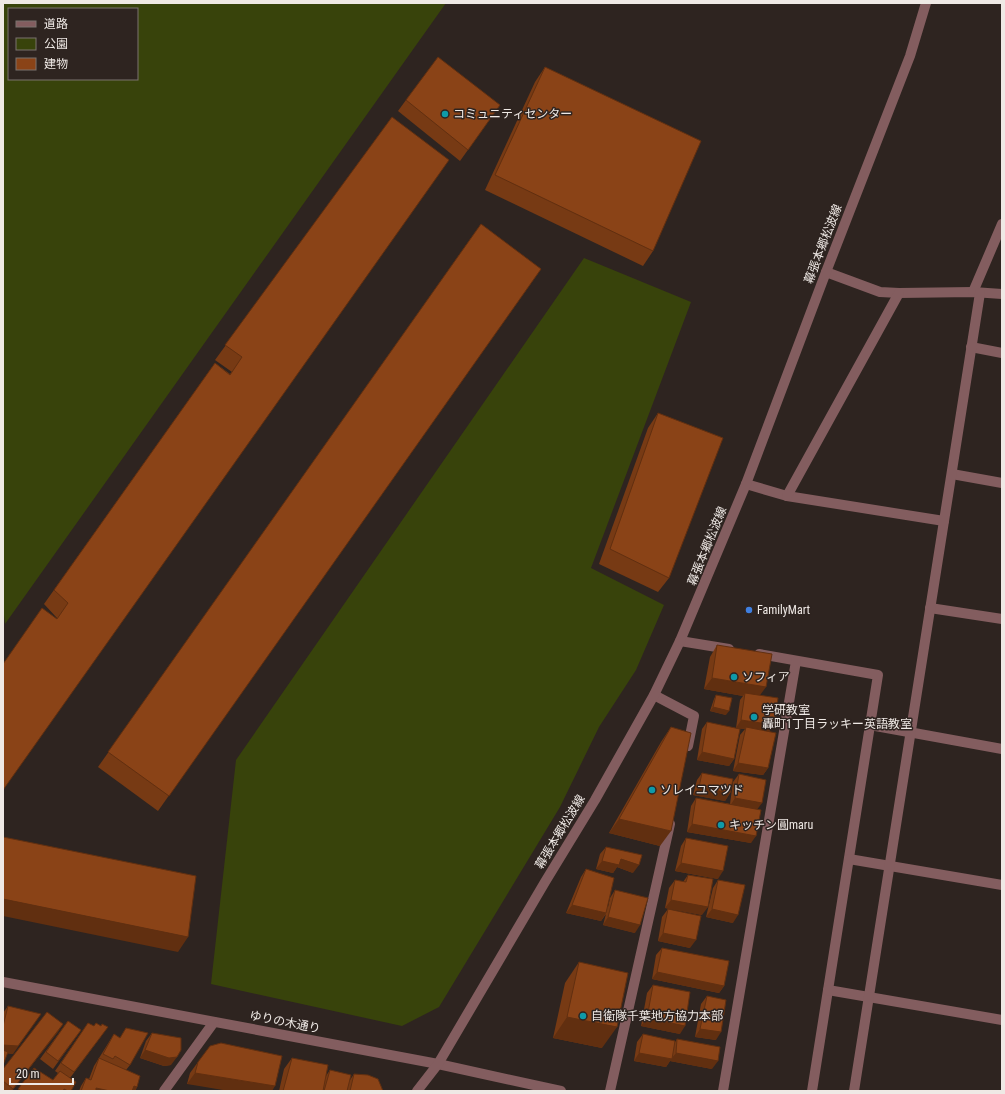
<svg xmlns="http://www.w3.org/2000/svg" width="1005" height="1094" viewBox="0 0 1005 1094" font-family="'Roboto Condensed','Noto Sans JP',sans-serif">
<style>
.green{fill:#38430b;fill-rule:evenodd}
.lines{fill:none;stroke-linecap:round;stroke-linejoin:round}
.minor{stroke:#835d5f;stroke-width:10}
.wall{fill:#773a14}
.shaded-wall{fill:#612f10}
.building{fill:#8a4317;stroke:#612f10}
.culture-dot{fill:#0f9aa8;stroke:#2e2420;stroke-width:1.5}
.shop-dot{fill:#3f7fe0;stroke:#2e2420;stroke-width:1.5}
.labels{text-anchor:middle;stroke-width:3;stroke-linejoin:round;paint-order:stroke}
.poi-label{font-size:12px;fill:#efe9e5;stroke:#2e2420;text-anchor:start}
.street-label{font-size:12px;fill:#efe9e5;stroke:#2e2420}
</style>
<rect width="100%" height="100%" fill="#2e2420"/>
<g class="green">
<path d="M 3,3 L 446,3 L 5,624 L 3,606 ZM 9,9 L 137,9 L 137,79 L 9,79 Z"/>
<path d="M 584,258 L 691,302 L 591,568 L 664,605 L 636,670 L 599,727 L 560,807 L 439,1007 L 402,1026 L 211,984 L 236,760 Z"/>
</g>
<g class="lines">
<g class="minor">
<path d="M 826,272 L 880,292 L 899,293 L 973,292 L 1002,294"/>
<path d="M 973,292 L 1002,224"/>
<path d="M 971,347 L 1002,353"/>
<path d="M 952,474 L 1002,483"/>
<path d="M 746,484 L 787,496 L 944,521"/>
<path d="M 787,496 L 899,293"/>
<path d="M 930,608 L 1002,619"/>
<path d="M 680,641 L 729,649"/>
<path d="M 759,654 L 878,675 L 812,1091"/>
<path d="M 654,695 L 694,716 L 688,746"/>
<path d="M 870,725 L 1002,749"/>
<path d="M 849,859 L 1002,885"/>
<path d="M 3,982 L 438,1064 L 561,1091"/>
<path d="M 828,990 L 1002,1020"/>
<path d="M 164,1091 L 214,1022"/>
<path d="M 417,1091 L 438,1064 L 545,882 L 595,800 L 654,695 L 680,641 L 746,484 L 826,272 L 910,56 L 926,3"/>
<path d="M 610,1091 L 670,824"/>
<path d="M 723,1091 L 796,661"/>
<path d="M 854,1091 L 980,293"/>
</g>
</g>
<g class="wall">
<path d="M 545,67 L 653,251 L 643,266 L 485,190 L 535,82 Z"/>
<path d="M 406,100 L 500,105 L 460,161 L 398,111 Z"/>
<path d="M 392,117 L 3,790 L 57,618 L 44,604 L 215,363 L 230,374 L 232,372 L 215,360 Z"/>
<path d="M 481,224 L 541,269 L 158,811 L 98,767 Z"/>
<path d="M 658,413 L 669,578 L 658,592 L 599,564 L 648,428 Z"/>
<path d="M 717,645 L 760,695 L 774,725 L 769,732 L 768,768 L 763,775 L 733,771 L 740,735 L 745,729 L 736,728 L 740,700 L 743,696 L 704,689 L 710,657 Z"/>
<path d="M 716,695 L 726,715 L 710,711 L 714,699 Z"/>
<path d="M 707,722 L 734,759 L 729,766 L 697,760 L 702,729 Z"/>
<path d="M 671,727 L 660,846 L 609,833 L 661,742 Z"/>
<path d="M 702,773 L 730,793 L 725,801 L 693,795 L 697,780 Z"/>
<path d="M 739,774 L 757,809 L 751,843 L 687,832 L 691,806 L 696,798 L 730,804 L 733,782 Z"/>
<path d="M 686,838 L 718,879 L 675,871 L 681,846 Z"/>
<path d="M 606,847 L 633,873 L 617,867 L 613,873 L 596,869 L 600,854 Z"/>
<path d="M 586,869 L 608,907 L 610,898 L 615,890 L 635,933 L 603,925 L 606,914 L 601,921 L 566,913 L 581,877 Z"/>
<path d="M 688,875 L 702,915 L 665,908 L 669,888 L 675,880 L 683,882 Z"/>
<path d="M 718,880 L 733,923 L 706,917 L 713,888 Z"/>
<path d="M 668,909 L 690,948 L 658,941 L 662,917 Z"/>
<path d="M 662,948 L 724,986 L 719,993 L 652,979 L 656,955 Z"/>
<path d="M 579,962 L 602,1048 L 553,1038 L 565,983 Z"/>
<path d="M 653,985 L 680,1034 L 641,1026 L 647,993 Z"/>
<path d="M 707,996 L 716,1040 L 695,1037 L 701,1004 Z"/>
<path d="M 8,1006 L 13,1054 L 7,1053 L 3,1065 L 3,1013 Z"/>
<path d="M 68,1021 L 81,1030 L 53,1069 L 40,1059 Z"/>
<path d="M 88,1023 L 102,1035 L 70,1078 L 71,1091 L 17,1091 L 34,1068 L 53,1080 L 58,1073 L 55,1071 Z"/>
<path d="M 63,1024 L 12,1091 L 3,1091 L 3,1069 Z"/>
<path d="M 126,1028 L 130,1065 L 126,1070 L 137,1087 L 135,1091 L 79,1091 L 81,1086 L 86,1078 L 89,1079 L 94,1066 L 114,1034 L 120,1038 Z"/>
<path d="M 152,1033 L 171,1065 L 164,1066 L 140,1058 L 146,1041 Z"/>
<path d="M 643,1034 L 674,1044 L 677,1039 L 712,1069 L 670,1061 L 666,1067 L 634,1061 L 637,1042 Z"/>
<path d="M 292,1058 L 326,1076 L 330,1070 L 350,1080 L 354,1074 L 383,1091 L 279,1091 L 284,1069 Z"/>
<path d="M 198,1062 L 275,1086 L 187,1084 L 190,1073 Z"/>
</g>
<g class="shaded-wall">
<path d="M 712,678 L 766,687 L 758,698 L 745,693 L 743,696 L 704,689 Z"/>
<path d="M 713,707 L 729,711 L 726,715 L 710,711 Z"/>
<path d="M 741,720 L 774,725 L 768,732 L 746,727 L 745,729 L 736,728 Z"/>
<path d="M 702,752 L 734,759 L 729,766 L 697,760 Z"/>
<path d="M 738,763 L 768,768 L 763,775 L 733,771 Z"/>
<path d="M 699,787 L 730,793 L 725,801 L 693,795 Z"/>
<path d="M 735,798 L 762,803 L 756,811 L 730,806 Z"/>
<path d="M 619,819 L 671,831 L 660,846 L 609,833 Z"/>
<path d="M 692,824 L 756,836 L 751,843 L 687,832 Z"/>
<path d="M 621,859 L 639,865 L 633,873 L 617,867 L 613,873 L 596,869 L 602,861 Z"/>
<path d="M 681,863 L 723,871 L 718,879 L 675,871 Z"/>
<path d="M 3,899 L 188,937 L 178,952 L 3,916 Z"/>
<path d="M 671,900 L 708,907 L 702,915 L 665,908 Z"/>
<path d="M 572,905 L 606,913 L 601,921 L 566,913 Z"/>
<path d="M 712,909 L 738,915 L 733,923 L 706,917 Z"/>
<path d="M 608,917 L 640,925 L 635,933 L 603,925 Z"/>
<path d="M 663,933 L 696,940 L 690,948 L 658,941 Z"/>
<path d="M 657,972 L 724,986 L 719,993 L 652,979 Z"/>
<path d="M 567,1017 L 617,1027 L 602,1048 L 553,1038 Z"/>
<path d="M 647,1018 L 685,1026 L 680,1034 L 641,1026 Z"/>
<path d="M 36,1021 L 13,1054 L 3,1053 L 3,1045 Z"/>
<path d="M 63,1024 L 58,1032 L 11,1091 L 13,1089 Z"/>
<path d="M 700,1029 L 721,1032 L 716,1040 L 695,1037 Z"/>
<path d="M 145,1050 L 177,1057 L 171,1065 L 164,1066 L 140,1058 Z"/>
<path d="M 639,1053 L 671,1059 L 676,1053 L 718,1061 L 712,1069 L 670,1061 L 666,1067 L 634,1061 Z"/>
<path d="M 195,1073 L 275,1086 L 272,1091 L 229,1091 L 187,1084 Z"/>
<path d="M 134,1086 L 137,1087 L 135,1091 L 130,1091 Z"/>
<path d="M 96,1088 L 110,1091 L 94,1091 Z"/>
</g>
<g class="building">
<path d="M 438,57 L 500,105 L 468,150 L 406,100 Z"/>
<path d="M 545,67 L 701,141 L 653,251 L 495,175 Z"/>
<path d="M 392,117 L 449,160 L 3,790 L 3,664 L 42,608 L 57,619 L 68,603 L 54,590 L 215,363 L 230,375 L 242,357 L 225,345 Z"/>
<path d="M 481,224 L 541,269 L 169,796 L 108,752 Z"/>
<path d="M 658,413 L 723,438 L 669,578 L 610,549 Z"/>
<path d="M 717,645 L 772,654 L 766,687 L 712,678 Z"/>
<path d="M 745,693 L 778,698 L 774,725 L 741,720 Z"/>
<path d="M 716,695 L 732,698 L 729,711 L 713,707 Z"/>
<path d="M 707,722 L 740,729 L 734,759 L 702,752 Z"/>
<path d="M 671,727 L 691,733 L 671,831 L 619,819 Z"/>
<path d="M 746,727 L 776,733 L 768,768 L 738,763 Z"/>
<path d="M 702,773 L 733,779 L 730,793 L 699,787 Z"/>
<path d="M 739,774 L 766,780 L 762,803 L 735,798 Z"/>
<path d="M 696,798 L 761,810 L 756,836 L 692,824 Z"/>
<path d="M 3,837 L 196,876 L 188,937 L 3,899 Z"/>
<path d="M 686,838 L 728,846 L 723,871 L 681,863 Z"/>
<path d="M 606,847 L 642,855 L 639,865 L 621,859 L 619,865 L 602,861 Z"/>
<path d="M 586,869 L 614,878 L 606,913 L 572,905 Z"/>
<path d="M 688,875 L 713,879 L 708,907 L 671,900 L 675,880 L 686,882 Z"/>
<path d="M 718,880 L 745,885 L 738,915 L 712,909 Z"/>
<path d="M 615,890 L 648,898 L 640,925 L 608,917 Z"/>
<path d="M 668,909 L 701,916 L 696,940 L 663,933 Z"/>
<path d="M 662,948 L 729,961 L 724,986 L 657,972 Z"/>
<path d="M 579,962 L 628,973 L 617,1027 L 567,1017 Z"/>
<path d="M 653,985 L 690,992 L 685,1026 L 647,1018 Z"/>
<path d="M 707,996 L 726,1000 L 721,1032 L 700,1029 Z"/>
<path d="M 8,1006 L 41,1014 L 18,1046 L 3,1045 L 3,1026 Z"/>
<path d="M 47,1012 L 63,1024 L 13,1089 L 3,1081 L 3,1069 Z"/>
<path d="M 68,1021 L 81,1030 L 58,1061 L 46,1052 Z"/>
<path d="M 88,1023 L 94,1026 L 96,1023 L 101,1026 L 102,1024 L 108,1027 L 74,1072 L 61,1063 Z"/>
<path d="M 126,1028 L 148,1033 L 130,1065 L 115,1056 L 113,1059 L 103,1054 L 114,1034 L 120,1038 Z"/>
<path d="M 152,1033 L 181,1038 L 181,1050 L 177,1057 L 169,1058 L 145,1050 Z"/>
<path d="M 643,1034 L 675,1041 L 672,1059 L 639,1053 Z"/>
<path d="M 677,1039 L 720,1047 L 718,1061 L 676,1053 Z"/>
<path d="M 221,1043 L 282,1056 L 275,1086 L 195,1073 L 198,1062 L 210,1046 Z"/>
<path d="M 3,1050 L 8,1052 L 3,1065 Z"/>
<path d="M 99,1058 L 140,1076 L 137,1087 L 134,1086 L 132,1091 L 110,1091 L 96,1088 L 96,1091 L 81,1091 L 86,1078 L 91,1080 Z"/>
<path d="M 292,1058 L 328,1065 L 323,1091 L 283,1091 Z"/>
<path d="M 34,1068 L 53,1080 L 60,1071 L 76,1082 L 71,1091 L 68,1091 L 64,1089 L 63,1091 L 21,1091 L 18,1089 Z"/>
<path d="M 330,1070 L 351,1075 L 347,1091 L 324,1091 Z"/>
<path d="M 354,1074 L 368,1075 L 378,1079 L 383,1091 L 350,1091 Z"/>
</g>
<g class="culture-dot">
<circle cx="445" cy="114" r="4"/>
<circle cx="734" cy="677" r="4"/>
<circle cx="754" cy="717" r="4"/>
<circle cx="652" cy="790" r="4"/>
<circle cx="721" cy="825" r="4"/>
<circle cx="583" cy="1016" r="4"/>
</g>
<circle class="shop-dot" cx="749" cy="610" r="4"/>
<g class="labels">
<g class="poi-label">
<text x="453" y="118">コミュニティセンター</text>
<text x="757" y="614">FamilyMart</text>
<text x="742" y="681">ソフィア</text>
<text x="762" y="714">学研教室<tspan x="762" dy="14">轟町1丁目ラッキー英語教室</tspan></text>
<text x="660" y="794">ソレイユマツド</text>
<text x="729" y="829">キッチン圓maru</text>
<text x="591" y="1020">自衛隊千葉地方協力本部</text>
</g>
<g class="street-label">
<text transform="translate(823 244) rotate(-69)" y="4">幕張本郷松波線</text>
<text transform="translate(707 546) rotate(-68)" y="4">幕張本郷松波線</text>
<text transform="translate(560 832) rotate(-59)" y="4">幕張本郷松波線</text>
<text transform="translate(285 1022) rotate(11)" y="4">ゆりの木通り</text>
</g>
</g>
<rect width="1005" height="1094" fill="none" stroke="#efe9e5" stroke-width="8"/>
<rect x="8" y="8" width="130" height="72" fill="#2e2420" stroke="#7b736f"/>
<rect x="16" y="21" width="20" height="6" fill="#835d5f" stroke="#7b736f"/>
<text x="44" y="28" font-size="12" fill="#efe9e5">道路</text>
<rect x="16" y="38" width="20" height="12" fill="#38430b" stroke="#7b736f"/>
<text x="44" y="48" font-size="12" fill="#efe9e5">公園</text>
<rect x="16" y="58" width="20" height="12" fill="#8a4317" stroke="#7b736f"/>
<text x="44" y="68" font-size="12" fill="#efe9e5">建物</text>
<path d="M10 1078v6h63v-6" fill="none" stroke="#efe9e5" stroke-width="2"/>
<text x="16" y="1078" font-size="12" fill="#efe9e5" stroke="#2e2420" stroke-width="3" paint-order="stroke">20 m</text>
</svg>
